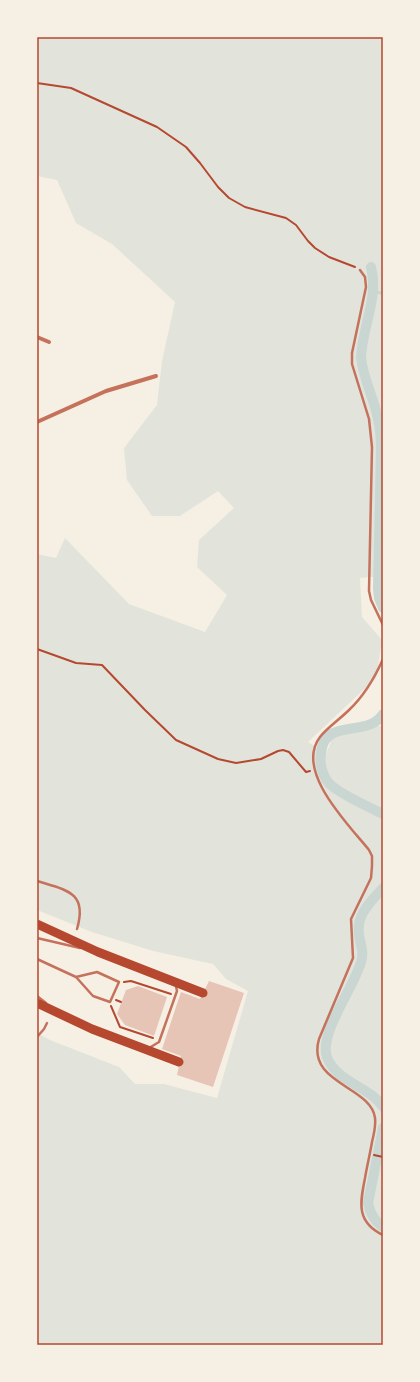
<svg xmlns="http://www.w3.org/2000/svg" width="420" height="1382" viewBox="0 0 420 1382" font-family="Karla,sans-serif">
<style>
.green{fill:#e2e4dc}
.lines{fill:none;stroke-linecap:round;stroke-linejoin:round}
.stream{stroke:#c9d6d2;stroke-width:3}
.canal{stroke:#c9d6d2;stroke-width:10}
.building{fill:#e6c5b7}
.path{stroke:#b5482f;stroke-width:2}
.service{stroke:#c5725c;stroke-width:2.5}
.minor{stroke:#c5725c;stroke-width:4}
.motorway{stroke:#b5482f;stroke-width:9}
.neatline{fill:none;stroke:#b5482f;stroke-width:1.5}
</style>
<rect width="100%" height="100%" fill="#f6efe4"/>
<path class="green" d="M 37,37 L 383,37 L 383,576 L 360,578 L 362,617 L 382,640 L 376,678 L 308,742 L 326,754 L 333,737 L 377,726 L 383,726 L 383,1345 L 37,1345 L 37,1033 L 50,1040 L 119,1067 L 135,1084 L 164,1084 L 217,1098 L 248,991 L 226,979 L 213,964 L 153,951 L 92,932 L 37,910 L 37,600 L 39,597 L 37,587 L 37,554 L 56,558 L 65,538 L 129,604 L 205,632 L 227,595 L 197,567 L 199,540 L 234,508 L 218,491 L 180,516 L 152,516 L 127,480 L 124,448 L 157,405 L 162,361 L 175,302 L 112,244 L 76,223 L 57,180 L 37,176 Z"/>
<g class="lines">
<path class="stream" d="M 373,292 L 383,293"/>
<g class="canal">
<path d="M 371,267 C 379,298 362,327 361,358 C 363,375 370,391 375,407 C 379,420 381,434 381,448 L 378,589 L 379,598 L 383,608"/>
<path d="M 383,714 C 373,730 352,726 336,732 C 327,735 322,743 321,753 C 319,764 323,779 332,786 C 344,796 369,807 383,814"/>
<path d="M 383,888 C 375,897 365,906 361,917 C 356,929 360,938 362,950 C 363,957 361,964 358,970 C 350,992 319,1036 327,1057 C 336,1082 369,1086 383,1107"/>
<path d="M 383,1128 L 368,1203 C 370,1213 374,1221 383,1227"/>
</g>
</g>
<g class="building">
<path d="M 209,981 L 244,993 L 213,1087 L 177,1075 L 181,1056 L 162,1049 L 181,992 L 200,999 Z"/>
<path d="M 138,986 L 167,997 L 154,1036 L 125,1025 L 117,1014 L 126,990 Z"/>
</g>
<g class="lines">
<g class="path">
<path d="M 37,83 L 71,88 L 157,127 L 186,147 L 200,163 L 218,187 L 229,198 L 245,207 L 286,218 L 296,225 L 308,241 L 315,248 L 329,257 L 355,267"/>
<path d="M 37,649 L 76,663 L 102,665 L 145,710 L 176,740 L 218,759 L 236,763 L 261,759 L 278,751 L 283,750 L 289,752 L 306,772 L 310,771"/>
<path d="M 124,982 L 131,981 L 171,994"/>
<path d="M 116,1000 L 121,1002"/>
<path d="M 111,1006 L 120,1027 L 153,1038"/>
<path d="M 374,1155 L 383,1157"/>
</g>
<g class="service">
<path d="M 360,270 L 365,277 L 366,287 L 352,353 L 352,364 L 369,419 L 372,447 L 369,591 L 371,600 L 383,625"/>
<path d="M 383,659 C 375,677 364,696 349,710 C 340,719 327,728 320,737 C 294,771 349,825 369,850 L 372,856 L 372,866 L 371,878 L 351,919 L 353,958 L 319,1039 C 306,1084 371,1086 375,1118 C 376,1126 374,1134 372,1142 C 370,1154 367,1166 365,1178 C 360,1203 356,1222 383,1235"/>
<path d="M 37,881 C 66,890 88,892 77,929"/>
<path d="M 37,938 L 80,948"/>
<path d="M 37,959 L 76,977 L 93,996 L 110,1002 L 119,982 L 97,972 L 76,977"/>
<path d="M 37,996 L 46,1003"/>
<path d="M 37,1037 L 44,1029 L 47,1023"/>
<path d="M 149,1048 L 159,1042 L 177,991 L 176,986"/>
</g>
<g class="minor">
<path d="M 37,337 L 49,342"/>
<path d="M 37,422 L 106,391 L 156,376"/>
</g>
<g class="motorway">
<path d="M 37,924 L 98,952 L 203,993"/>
<path d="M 37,1003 L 92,1029 L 179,1062"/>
</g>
</g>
<rect width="420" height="1382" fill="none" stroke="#f6efe4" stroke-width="76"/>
<rect x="38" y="38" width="344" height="1306" class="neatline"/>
</svg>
